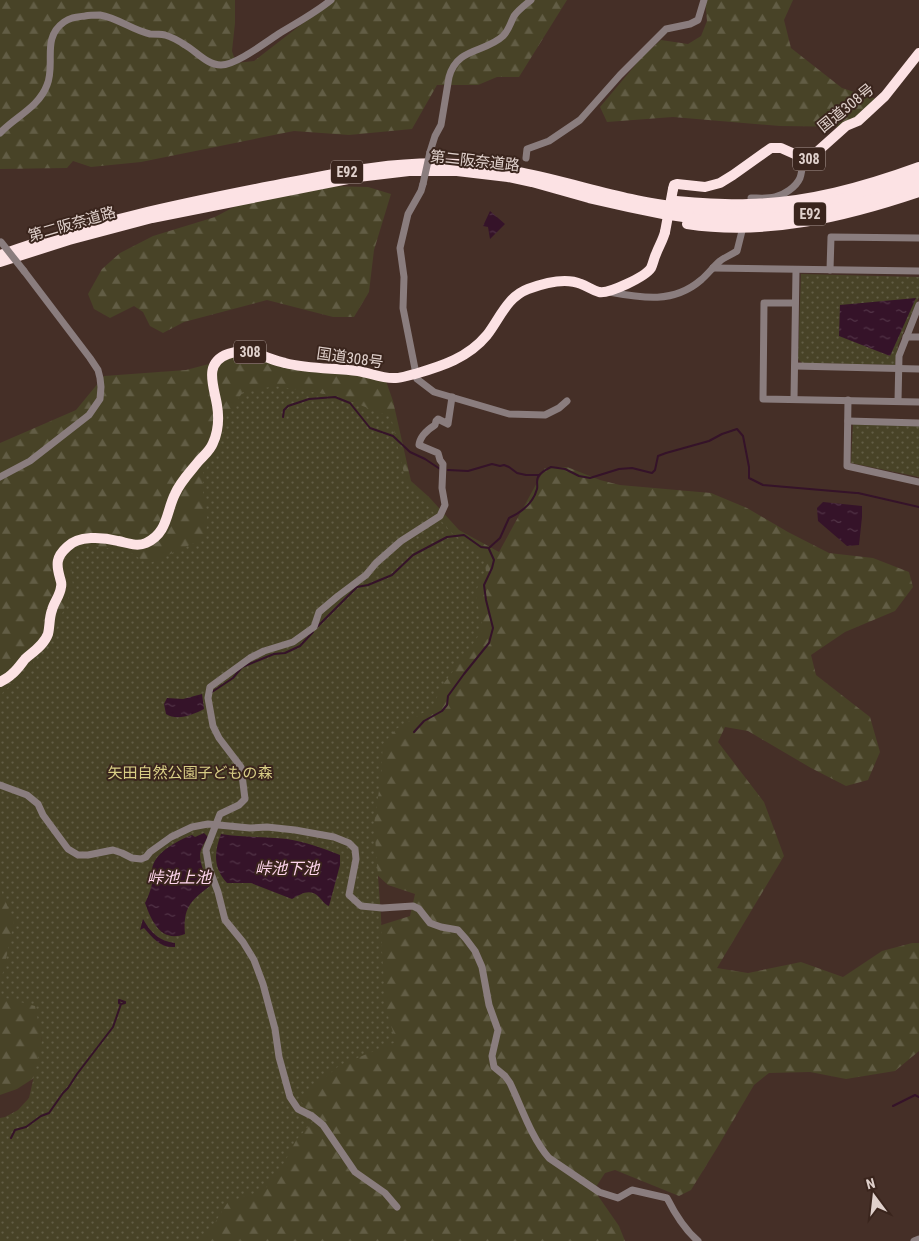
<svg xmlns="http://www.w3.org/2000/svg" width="919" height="1241" viewBox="0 0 919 1241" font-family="'Roboto Condensed','Noto Sans JP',sans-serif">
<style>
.forest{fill:url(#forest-firs)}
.park{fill:url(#park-dots)}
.water{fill:url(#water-ripples)}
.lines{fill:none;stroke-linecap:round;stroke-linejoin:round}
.stream{stroke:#351329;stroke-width:2}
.minor{stroke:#8a7d7e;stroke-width:7}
.highway{stroke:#fce2e4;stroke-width:10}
.minor-bridge{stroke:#8a7d7e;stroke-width:7}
.highway-bridge{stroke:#fce2e4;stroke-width:10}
.labels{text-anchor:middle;stroke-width:4;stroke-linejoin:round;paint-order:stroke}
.shield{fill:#3a251d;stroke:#ae9d98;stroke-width:1}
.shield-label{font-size:14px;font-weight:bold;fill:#e0d1cc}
.street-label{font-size:15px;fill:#e0d1cc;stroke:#3a251d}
.park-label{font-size:15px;fill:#d9ce86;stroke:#3a251d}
.water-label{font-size:16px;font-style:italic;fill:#ffd5ed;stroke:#3a251d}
</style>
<defs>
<pattern id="forest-firs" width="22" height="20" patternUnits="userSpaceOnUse" patternTransform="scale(1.25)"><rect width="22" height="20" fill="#484327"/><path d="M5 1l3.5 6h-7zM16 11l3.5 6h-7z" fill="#625d45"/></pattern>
<pattern id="park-dots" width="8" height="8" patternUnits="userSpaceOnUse" patternTransform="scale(1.25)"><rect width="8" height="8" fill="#484327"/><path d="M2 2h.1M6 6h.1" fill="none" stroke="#625d45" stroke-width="1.8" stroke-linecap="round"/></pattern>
<pattern id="water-ripples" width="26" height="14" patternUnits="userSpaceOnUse" patternTransform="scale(1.25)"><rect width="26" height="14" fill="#351329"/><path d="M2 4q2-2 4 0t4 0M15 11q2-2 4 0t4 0" fill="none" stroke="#523447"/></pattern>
</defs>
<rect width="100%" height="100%" fill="#452f27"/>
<g class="forest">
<path d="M 0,0 L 235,0 L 235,23 L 232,51 L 236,63 L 254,61 L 333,0 L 567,0 L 519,77 L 497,77 L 478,85 L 437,85 L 412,129 L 349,135 L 294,131 L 141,162 L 91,167 L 73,161 L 67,168 L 0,169 Z"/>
<path d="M 705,0 L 793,0 L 784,20 L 791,48 L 842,88 L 883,101 L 868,119 L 854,127 L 780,126 L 673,117 L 607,122 L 600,107 L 642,57 L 661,40 L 688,44 L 701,36 L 707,21 Z"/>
<path d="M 330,186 L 368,187 L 391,194 L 374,250 L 369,292 L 354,317 L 333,317 L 267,300 L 184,322 L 163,333 L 150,326 L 143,312 L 134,306 L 110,318 L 94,309 L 88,294 L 102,269 L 120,253 L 153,236 L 215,217 L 245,201 Z"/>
<path d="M 239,356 L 319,364 L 386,381 L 393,401 L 411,481 L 429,497 L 459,530 L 499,552 L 545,468 L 567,467 L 600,480 L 620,485 L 711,493 L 747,508 L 788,532 L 829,553 L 873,558 L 909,572 L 913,587 L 895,611 L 845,632 L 811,655 L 816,675 L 870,717 L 880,752 L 868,780 L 846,786 L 811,768 L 748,731 L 725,727 L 718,742 L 764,802 L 784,856 L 717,968 L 748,973 L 801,962 L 843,977 L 882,951 L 912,943 L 919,943 L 919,1051 L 895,1071 L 846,1079 L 810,1072 L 769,1073 L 754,1085 L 717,1148 L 691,1190 L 679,1196 L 615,1170 L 605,1173 L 594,1190 L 619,1226 L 625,1241 L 0,1241 L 277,1126 L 375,927 L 410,916 L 415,894 L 388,885 L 374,872 L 30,926 L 45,1071 L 17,1089 L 0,1095 L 0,443 L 76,410 L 104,376 L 186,370 Z"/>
</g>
<g class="park">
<path d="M 801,274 L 919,277 L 919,297 L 898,345 L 895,365 L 802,363 L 798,359 Z"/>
<path d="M 275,386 L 337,396 L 391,417 L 406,482 L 452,533 L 484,556 L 486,572 L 475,592 L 483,629 L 466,654 L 441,687 L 433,707 L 396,729 L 383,744 L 380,784 L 374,824 L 381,916 L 382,952 L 386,1009 L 396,1042 L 340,1065 L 299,1099 L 306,1108 L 319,1115 L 297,1139 L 279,1172 L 264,1190 L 228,1202 L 203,1241 L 0,1241 L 0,1118 L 5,1117 L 18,1110 L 29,1098 L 42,1041 L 35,1006 L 2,997 L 0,986 L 14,922 L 0,888 L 0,699 L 3,692 L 33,667 L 34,656 L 57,627 L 73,586 L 70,557 L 88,546 L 127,550 L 148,564 L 203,539 L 208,523 L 203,493 L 203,473 L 219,449 L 227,414 L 243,392 Z"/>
<path d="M 853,423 L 919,425 L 919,477 L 851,463 Z"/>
</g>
<g class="water">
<path d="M 490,211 L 505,224 L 490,239 L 488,227 L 483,226 Z"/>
<path d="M 916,298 L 890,356 L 839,336 L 840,305 Z"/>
<path d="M 823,502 L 862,506 L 862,517 L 859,545 L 847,546 L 818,521 L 817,508 Z"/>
<path d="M 202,694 L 204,709 C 193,715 177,721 166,714 L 164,704 L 167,698 L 183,699 Z"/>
<path d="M 204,833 L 208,837 C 205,842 200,849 200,855 C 200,864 206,879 210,886 C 190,901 183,908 185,934 C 161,943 152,922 145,903 C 148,898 153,884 153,877 C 153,876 152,875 152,874 C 150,854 177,841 192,835 L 195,837 Z"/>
<path d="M 221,834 C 243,838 265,836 287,839 C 305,842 323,848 340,855 L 340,865 L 329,906 C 324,904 323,901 319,897 C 310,888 301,894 292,899 L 251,883 L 227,883 C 213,867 214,853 221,834 Z"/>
<path d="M 143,919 C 151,933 159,941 175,943 L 175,947 C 160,948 153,938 144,928 L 140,930 Z"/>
</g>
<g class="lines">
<g class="stream">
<path d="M 283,417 L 284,410 L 288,406 L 309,399 L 335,397 L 350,403 L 370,428 L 393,436 L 410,452 L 425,459 L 440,469"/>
<path d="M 448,470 L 468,471 L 492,464 L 500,466 L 504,465 L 509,467 L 517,473 L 526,475 L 539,475"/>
<path d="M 316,628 L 357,587 L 368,585 L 392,575 L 413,555 L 447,537 L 464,535 L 481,547 L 489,548 L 500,538 L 509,518 C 522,512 533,504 537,489 C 538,486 536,481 538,477 C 540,473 547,469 551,467 L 565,469 L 579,476 L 590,478 L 619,469 L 632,468 L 652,473 L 655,470 L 658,456 L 666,453 L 709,441 L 722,434 L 737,429 L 743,436 L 749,467 L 749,478 L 763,485 L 856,493 L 858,493 L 919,507"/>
<path d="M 212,692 L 233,678 L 242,667 L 274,654 L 285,653 L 300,646 L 313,632"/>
<path d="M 414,732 L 424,721 L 442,711 L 447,705 L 448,696 L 464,674 L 489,643 L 493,628 L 486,600 L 484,585 L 492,568 L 494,560 L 489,549"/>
<path d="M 893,1106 L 915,1095 L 919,1097"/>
<path d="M 11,1138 L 15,1130 L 26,1127 L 41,1116 L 49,1113 L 63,1093 L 68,1088 L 77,1074 L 113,1027 L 121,1004 L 125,1003 L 125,1002 L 119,1000 L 119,1003 L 121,1004"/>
</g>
<g class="minor">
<path d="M 0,133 C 15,117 39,107 47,85 C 56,64 41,38 64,22 C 71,17 77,17 85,16 C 90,15 95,15 100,15 C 118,18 132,30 150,34 C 155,34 160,34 165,35 C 172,37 179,41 185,45 C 196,51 207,65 221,65 C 236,65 266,42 280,33 C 298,22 315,13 331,0"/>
<path d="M 430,152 L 435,136 L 441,125 L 449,77 C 457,47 485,53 503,36 C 509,30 510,24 514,16 C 518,10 525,5 531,0"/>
<path d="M 526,158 L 527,149 L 549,141 L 580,120 L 620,75 L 666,29 L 690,24 L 698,20 L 704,0"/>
<path d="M 423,184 L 421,191 L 408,214 L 400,248 L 404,277 L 403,308 L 417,379 L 434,392 L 509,414 L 545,415 L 559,408 L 567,401"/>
<path d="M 751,198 C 758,198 767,199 775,197 C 784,195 796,187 800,178 C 803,169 800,168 808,160"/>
<path d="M 713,268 L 919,271"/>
<path d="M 830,270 L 831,237 L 919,238"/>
<path d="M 609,292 C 642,298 673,304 701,280 C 708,274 713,267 720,261 C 725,257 731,255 737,251 L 742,231"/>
<path d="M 795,303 L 764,303 L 763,399 L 919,402"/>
<path d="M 906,337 L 919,337"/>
<path d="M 795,366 L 919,369"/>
<path d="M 794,399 L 796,270"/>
<path d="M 848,400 L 847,466 L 919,482"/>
<path d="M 898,401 L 899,356 L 919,305"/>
<path d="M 848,421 L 919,423"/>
<path d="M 0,477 L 30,461 L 89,415 L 100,399 L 101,387 L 100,378 L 98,370 L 90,358 L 24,271"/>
<path d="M 0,785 L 27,795 L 38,804 L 43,815 L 68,849 L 78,855 L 88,855 L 113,850 L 122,853 L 132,858 L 141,859 L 146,857 L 150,852 L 171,837 L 192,827 L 208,824 L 250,828 L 267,827 L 295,830 L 334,837 L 349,843 L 355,849 L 356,859 L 349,895 L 361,906 L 382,908 L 413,906 L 419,909 L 430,923 L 441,927 L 458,930 L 466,939 L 475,951 L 482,967 L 489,1005 L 498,1030 L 492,1056 L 494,1067 L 505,1076 L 510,1083 C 522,1108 531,1137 549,1158 L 599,1192 L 618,1198 L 632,1190 L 667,1198 C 675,1214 684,1229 698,1241"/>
<path d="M 397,1207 L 385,1193 L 355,1172 L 323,1125 L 312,1116 L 298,1109 L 290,1097 L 279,1057 L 275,1029 L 263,984 L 254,960 L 243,942 L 225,920 L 218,892 L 209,868 L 206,850 L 220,814 L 239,805 L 245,799 L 241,767 L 219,738 L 213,726 L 208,698 L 210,687 L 250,658 L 264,651 L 293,642 L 314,627 L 319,612 L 338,596 L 366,575 L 376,563 L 401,541 L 440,516 L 445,505 L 442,488 L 443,464 L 440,460 L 438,453 L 419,445 C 420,436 427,430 435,425 L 436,421 L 438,419 L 448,424 L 452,397"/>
<path d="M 914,1241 L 919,1239"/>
</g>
<g class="highway">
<path d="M 673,189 L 674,185 L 677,184 L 705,187 L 720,183 L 733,175 L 771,148 L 781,148 L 808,160 L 846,126 L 858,121 L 885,96 L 919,53"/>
<path d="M 676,201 C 700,203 724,205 748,204 C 807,203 864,187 919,167"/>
<path d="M 687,224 C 766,236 845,217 919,192"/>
<path d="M 0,255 C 88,223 179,204 271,186 C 332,174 394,160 457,164 C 517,167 573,186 631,199 C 653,204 676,207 698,210"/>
<path d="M 0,262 L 69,240 L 152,218 L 358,177 L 409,171 L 457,171 L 508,177 L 532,182 L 589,198 L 629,207 L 663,214 L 697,219"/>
<path d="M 0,682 C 4,680 9,677 12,674 C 17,670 21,664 25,659 C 33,652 44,645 48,634 C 50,626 49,618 52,610 C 54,602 60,596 61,587 C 62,583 61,582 60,578 C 56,564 56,557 67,547 C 78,535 103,537 118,541 C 128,543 137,547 146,543 C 168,533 166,512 175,494 C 180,482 190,472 198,462 C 203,456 210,451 213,443 C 218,432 219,417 217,405 C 214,386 203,363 228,354 C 248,346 266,359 285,363 C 308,369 333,368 358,371 C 371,373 382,379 396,378 C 402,378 409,375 415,374 C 442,366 468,358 487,335 C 500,318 507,297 528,289 C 544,283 565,277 581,284 C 587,286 592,290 599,292 C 609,294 645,277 651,268 C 653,264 654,258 656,254 C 659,246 663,240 665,232"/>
</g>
<g class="minor-bridge">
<path d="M 423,184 L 430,152"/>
<path d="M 1,242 L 24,271"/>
</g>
<g class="highway-bridge">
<path d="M 698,210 C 778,216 844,202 919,176"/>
<path d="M 697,219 C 775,224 846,211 919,184"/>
<path d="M 665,232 L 673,189"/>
</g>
</g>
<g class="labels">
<g class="shield">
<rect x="793" y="147.5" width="32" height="23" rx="4"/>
<rect x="331" y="160.5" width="32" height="23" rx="4"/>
<rect x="794" y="202.5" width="32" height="23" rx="4"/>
<rect x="234" y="340.5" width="32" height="23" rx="4"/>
</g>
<g class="shield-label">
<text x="809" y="164">308</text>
<text x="347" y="177">E92</text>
<text x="810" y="219">E92</text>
<text x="250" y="357">308</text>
</g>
<g class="street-label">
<text transform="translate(846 108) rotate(-39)" y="5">国道308号</text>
<text transform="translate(475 161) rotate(6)" y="5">第二阪奈道路</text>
<text transform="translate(72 224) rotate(-16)" y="5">第二阪奈道路</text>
<text transform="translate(350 358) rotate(8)" y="5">国道308号</text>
</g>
<g class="park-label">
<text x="190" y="778">矢田自然公園子どもの森</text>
</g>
<g class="water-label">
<text x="287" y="874">峠池下池</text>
<text x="179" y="883">峠池上池</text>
</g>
</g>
<g transform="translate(874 1196) rotate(345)" stroke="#3a251d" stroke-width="4" paint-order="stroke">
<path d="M0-4L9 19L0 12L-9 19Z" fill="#e0d1cc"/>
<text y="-8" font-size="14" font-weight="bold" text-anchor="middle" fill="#e0d1cc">N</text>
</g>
</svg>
